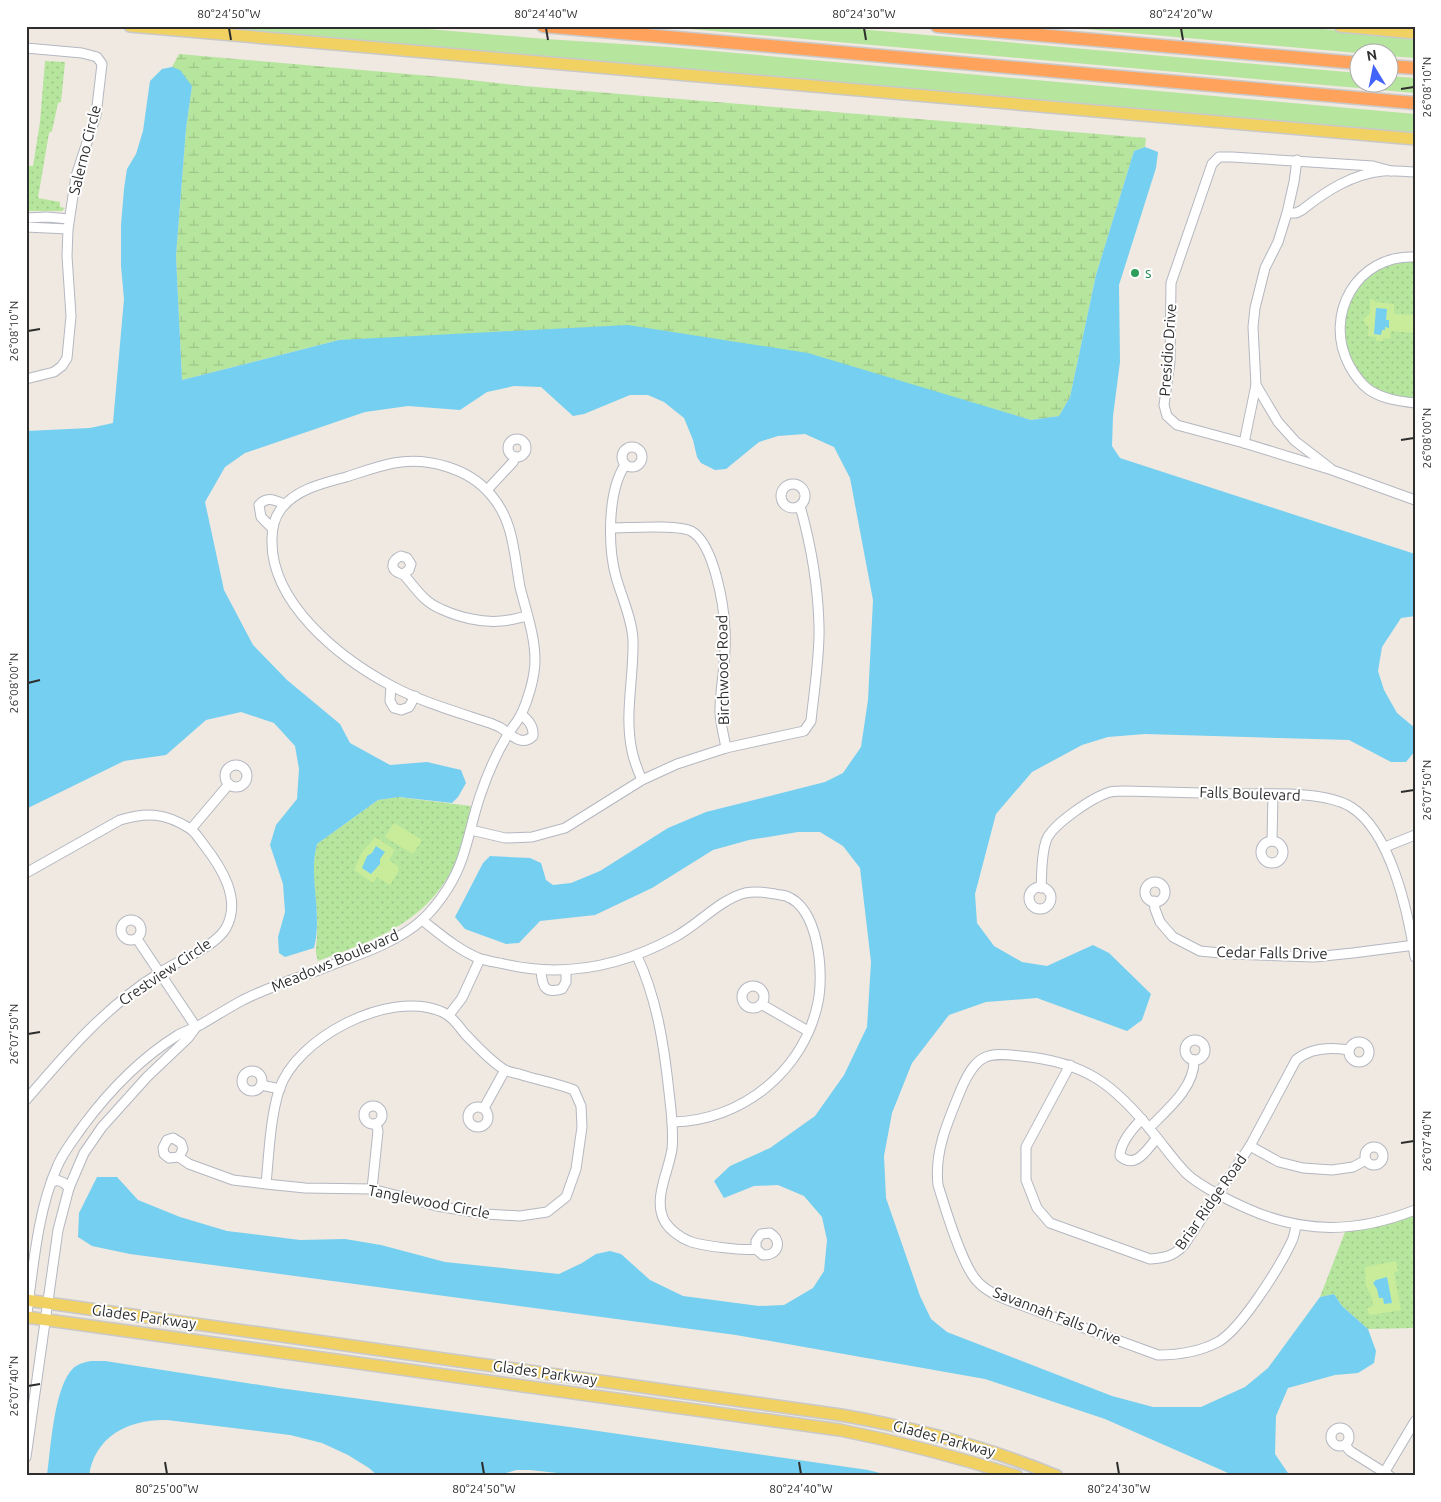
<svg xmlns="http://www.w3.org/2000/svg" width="1441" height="1502" viewBox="0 0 1441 1502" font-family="Ubuntu,sans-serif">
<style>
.grass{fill:#b6e59e}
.wetland{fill:url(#wetland-marsh)}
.park{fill:url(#park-dots)}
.pitch{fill:#c9ec9a}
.water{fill:#75cff0}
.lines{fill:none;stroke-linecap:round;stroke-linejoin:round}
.minor-casing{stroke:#b4b7c1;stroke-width:11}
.major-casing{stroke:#c9c9c9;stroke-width:14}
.highway-casing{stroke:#c9c9c9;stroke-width:15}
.minor{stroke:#fff;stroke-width:9}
.major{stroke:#f2d163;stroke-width:11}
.highway{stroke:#ffa35c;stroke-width:12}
.ticks{fill:none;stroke:#2e2e2e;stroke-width:2}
.leisure-dot{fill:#2e9e5b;stroke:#fff;stroke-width:2}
.labels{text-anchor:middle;stroke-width:4;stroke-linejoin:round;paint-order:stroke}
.street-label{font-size:15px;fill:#2e2e2e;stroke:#fff}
.leisure-label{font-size:15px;fill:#27864d;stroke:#fff;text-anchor:start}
.neatline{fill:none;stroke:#2e2e2e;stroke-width:2}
.ticks-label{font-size:12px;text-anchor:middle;fill:#2e2e2e}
</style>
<defs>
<pattern id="wetland-marsh" width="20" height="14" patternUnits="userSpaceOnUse" patternTransform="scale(1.25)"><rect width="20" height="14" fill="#b6e59e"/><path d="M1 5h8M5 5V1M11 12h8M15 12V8" fill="none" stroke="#9dc588"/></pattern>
<pattern id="park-dots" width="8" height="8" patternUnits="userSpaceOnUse" patternTransform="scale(1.25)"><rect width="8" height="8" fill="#b6e59e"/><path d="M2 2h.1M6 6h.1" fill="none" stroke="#9dc588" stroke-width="1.8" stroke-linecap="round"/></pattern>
</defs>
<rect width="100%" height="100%" fill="#efe9e1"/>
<g class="grass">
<path d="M 196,26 L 393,26 L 546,39 L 668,47 L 1415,114 L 1415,134 Z"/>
<path d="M 656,26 L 824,26 L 1358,73 L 1358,82 L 1388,82 L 1389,76 L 1415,78 L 1415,93 Z"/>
<path d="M 1051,26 L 1288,26 L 1415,37 L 1415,58 L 1389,56 L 1388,52 L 1358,53 Z"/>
</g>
<path class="wetland" d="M 179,54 L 453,78 L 524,86 L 1146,138 L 1145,147 L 1134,151 L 1096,275 L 1070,397 L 1059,416 L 1031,420 L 983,406 L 339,340 L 182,380 L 176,256 L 186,129 L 192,86 L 172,67 Z"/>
<g class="park">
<path d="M 45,61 L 65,62 L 61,102 L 58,103 L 52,131 L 49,133 L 38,198 L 60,202 L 60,207 L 65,208 L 62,211 L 26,211 L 26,166 L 33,166 L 40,122 Z"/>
<path d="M 1415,257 L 1415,403 L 1390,400 L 1356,378 L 1340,335 L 1342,310 L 1370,270 Z"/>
<path d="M 398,797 L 471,806 C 466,827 462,849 453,868 C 424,924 374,940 318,961 C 314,947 317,947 317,934 C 319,903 309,875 317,844 L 378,800 Z"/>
<path d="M 1415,1210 L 1415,1328 L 1368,1329 L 1342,1306 L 1334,1294 L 1320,1297 L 1347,1227 Z"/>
</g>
<g class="pitch">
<path d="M 1370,299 L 1374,300 L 1375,302 L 1394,304 L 1394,314 L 1415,315 L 1415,333 L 1391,331 L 1390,339 L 1383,338 L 1383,341 L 1376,341 L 1376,337 L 1368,336 L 1369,328 L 1363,320 L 1370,313 Z"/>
<path d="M 394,823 L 422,840 L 413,854 L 385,837 Z"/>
<path d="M 375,837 L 395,850 L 389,860 L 399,867 L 398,869 L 399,870 L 390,885 L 377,877 L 373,883 L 354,870 C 357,865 360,854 363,851 C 367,846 371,843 375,837 Z"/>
<path d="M 1396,1261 L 1398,1271 L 1394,1272 L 1401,1310 L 1371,1315 L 1368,1313 L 1367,1308 L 1373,1306 L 1371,1295 L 1366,1286 L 1365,1267 Z"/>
</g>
<g class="water">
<path d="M 172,67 L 180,70 L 192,86 L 186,129 L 176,256 L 182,380 L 339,340 L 628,325 L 808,353 L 1031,420 L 1059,416 L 1070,397 L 1096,275 L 1134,151 L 1145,147 L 1158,152 L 1156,168 L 1119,285 L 1120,362 L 1113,416 L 1112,446 L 1120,458 L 1415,554 L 1415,616 L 1401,618 L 1382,647 L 1378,671 L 1384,690 L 1397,713 L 1415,728 L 1415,751 L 1406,762 L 1391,762 L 1349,740 L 1145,734 L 1108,737 L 1082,745 L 1032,772 L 996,814 L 975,894 L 977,923 L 994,946 L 1022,962 L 1047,966 L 1093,945 L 1109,953 L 1151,994 L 1142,1020 L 1127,1031 L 1037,998 L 986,1002 L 949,1015 L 912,1063 L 892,1113 L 884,1156 L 886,1198 L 920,1296 L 931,1319 L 947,1332 L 1112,1396 L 1153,1407 L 1201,1407 L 1245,1387 L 1268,1368 L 1320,1297 L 1334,1294 L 1342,1306 L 1368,1329 L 1376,1351 L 1374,1363 L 1358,1373 L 1335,1375 L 1288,1388 L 1276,1416 L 1275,1454 L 1290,1476 L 1235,1476 L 1105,1419 L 985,1379 L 736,1335 L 130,1254 L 92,1246 L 78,1237 L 79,1213 L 97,1177 L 117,1177 L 138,1200 L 180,1217 L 227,1231 L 300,1240 L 345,1239 L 381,1245 L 445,1262 L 559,1274 L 582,1263 L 596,1254 L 610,1251 L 621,1254 L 650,1280 L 683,1296 L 759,1306 L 784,1305 L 813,1288 L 824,1271 L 827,1240 L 822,1217 L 804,1196 L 778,1185 L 754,1186 L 724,1198 L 714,1181 L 730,1166 L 770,1148 L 815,1116 L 844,1075 L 867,1027 L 871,962 L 860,868 L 843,846 L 820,832 L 798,832 L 749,840 L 713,850 L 652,888 L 595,915 L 540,921 L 519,943 L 506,944 L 465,929 L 455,917 L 483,863 L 490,856 L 530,858 L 541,863 L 546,880 L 553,885 L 571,883 L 600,871 L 668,828 L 706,812 L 825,782 L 843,773 L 861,747 L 868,700 L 873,600 L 850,478 L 834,447 L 805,434 L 778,436 L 759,442 L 726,469 L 715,470 L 701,463 L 697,457 L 693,440 L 684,418 L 664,402 L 648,395 L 630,395 L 584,414 L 573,416 L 541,387 L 514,386 L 487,392 L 460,410 L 408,406 L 365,412 L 245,453 L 225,467 L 205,502 L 224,590 L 253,645 L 287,680 L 340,724 L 350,743 L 390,765 L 427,762 L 461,770 L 466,783 L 458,797 L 452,803 L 399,797 L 378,800 L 317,844 C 308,878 323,913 314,948 L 285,957 L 279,953 L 278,937 L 285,912 L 283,884 L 270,845 L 276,825 L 297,799 L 299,769 L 295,746 L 274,723 L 241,712 L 206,720 L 166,755 L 124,761 L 26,809 L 26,431 L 90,428 L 113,423 L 124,299 L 121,266 L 121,225 L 124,189 L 127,169 L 136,154 L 143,131 L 150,81 L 162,69 Z"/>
<path d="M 1376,308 L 1387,309 L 1386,320 L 1389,320 L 1389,328 L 1385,327 L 1385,330 L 1382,330 L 1381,335 L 1374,334 Z"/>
<path d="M 376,846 L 385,852 L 380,859 L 380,864 L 371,874 L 362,868 L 367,856 L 372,853 Z"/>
<path d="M 1387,1277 L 1392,1303 L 1384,1304 L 1383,1298 L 1379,1298 L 1377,1289 L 1373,1283 L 1376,1280 Z"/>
<path d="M 91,1361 L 105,1361 L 279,1388 L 577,1428 L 868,1470 L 892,1476 L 585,1476 L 530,1470 L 516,1470 L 496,1476 L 378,1476 L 369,1468 L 348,1455 L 322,1443 L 290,1435 L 167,1420 C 130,1419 95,1435 89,1476 L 47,1476 C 51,1449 54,1381 76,1366 C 81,1363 86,1362 91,1361 Z"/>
</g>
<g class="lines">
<g class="minor-casing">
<g id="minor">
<path d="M 26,48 L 82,53 L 97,57 L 102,64 L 96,115 L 76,176 L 68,229 L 67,256 L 71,316 L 67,358 L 62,366 L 54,372 L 26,379"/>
<path d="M 1391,171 L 1373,166 L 1232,157 L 1219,157 L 1212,164 L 1171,283 L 1170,362 L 1164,405 L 1167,416 L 1177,425 L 1244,443 L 1332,470 L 1415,500"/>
<path d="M 1287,213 L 1296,213 L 1302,210 C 1326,191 1352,174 1383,171 C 1394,170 1404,172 1415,172"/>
<path d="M 26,218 L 47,217 L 69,219"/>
<path d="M 26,227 L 68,229"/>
<path d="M 1415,257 C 1357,254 1323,315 1349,365 C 1354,374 1359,382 1368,389 C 1382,399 1398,401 1415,403"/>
<path d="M 1256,385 L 1278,422 L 1295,441 L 1330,468"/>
<circle cx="517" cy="448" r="9"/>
<path d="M 1244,443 L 1256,385 L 1253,327 L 1255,308 L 1265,268 L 1278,242 L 1287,213 L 1294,182 L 1297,160"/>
<circle cx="632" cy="457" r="10"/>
<path d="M 625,465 C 607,492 608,548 616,577 C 622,598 632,619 633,640 C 634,677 624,715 632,751 C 634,761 638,771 642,780"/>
<circle cx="793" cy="496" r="12"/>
<path d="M 487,490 L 513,462 L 515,457"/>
<path d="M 272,528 L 261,517 L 259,505 C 267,496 274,500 284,504"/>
<path d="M 611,528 C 629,528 677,524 691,531 C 714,543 724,606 725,630 C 727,656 721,681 720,707 C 719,720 724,735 726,748"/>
<path d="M 403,574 L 409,570 L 411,564 L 407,558 L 401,556 C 396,558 392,562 393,567 C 395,574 401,572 405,576 C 416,589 424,602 441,609 C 458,617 482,623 501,621 C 509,621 518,618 527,616"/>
<path d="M 391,686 L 390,701 L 394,708 L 401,710 L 409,707 L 415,696"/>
<circle cx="236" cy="776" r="11"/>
<path d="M 191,829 L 229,784"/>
<path d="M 471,830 L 505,838 L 532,837 L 565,828 L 642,780 L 677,764 L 726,748 L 804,731 L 811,721 C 814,691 820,655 819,626 C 818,585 811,545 800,506"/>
<circle cx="1272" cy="852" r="11"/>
<path d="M 1272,841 L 1273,794"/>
<path d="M 1385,847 L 1415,835"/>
<path d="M 26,873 L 120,820 C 147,812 165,813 189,828 C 195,831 199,839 204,845 C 221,867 242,899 226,928 C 215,947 179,960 161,972 C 107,1005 67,1052 26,1100"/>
<circle cx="1155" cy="892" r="10"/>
<circle cx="1040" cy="898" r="11"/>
<path d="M 1041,888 C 1042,873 1041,856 1046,841 C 1051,825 1093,797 1110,792 C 1115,791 1121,791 1125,791 C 1163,792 1201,793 1239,794 C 1271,794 1324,791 1351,807 C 1391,832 1408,912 1415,957"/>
<path d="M 1154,901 L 1155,909 L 1160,922 L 1173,937 L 1200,951 L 1230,954 L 1314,957 L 1353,953 L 1415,945"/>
<circle cx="131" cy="930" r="10"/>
<path d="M 422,920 C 440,934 457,949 478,958 C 486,961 496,962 504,964 C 564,978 622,966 675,937 C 699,924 719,900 745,893 C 755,891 765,892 775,894 C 779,895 783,895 786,896 C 819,908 824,973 818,1002 C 804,1071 742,1121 672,1122"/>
<path d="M 137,939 L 196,1027"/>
<path d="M 637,956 C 657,999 664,1045 669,1092 C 671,1110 674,1130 672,1149 C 669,1171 652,1200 665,1222 C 670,1230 681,1238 689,1241 C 701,1246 744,1251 756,1249 L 763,1255 C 778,1256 783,1241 770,1233 L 761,1234 L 756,1241 L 756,1249"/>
<path d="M 541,970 C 542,987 545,994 562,989 L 566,982 L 566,970"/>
<circle cx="753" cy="997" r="11"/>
<path d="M 761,1004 L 808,1031"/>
<path d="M 449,1015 L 462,998 L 480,959"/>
<circle cx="1195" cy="1050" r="10"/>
<circle cx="1359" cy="1052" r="10"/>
<path d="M 1070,1065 L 1026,1147 L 1026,1180 L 1037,1208 L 1050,1223 L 1150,1259 C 1165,1258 1174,1256 1184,1245 L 1250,1146 L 1296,1060 C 1310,1048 1331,1047 1349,1050"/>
<circle cx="252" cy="1081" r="10"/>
<path d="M 261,1085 L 280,1089"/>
<circle cx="373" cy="1115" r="9"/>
<circle cx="478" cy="1117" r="10"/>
<path d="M 484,1108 L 505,1070"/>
<path d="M 1142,1119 C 1132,1129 1120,1143 1120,1156 C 1136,1170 1147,1149 1157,1138"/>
<path d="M 1149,1128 C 1167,1110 1195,1087 1194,1060"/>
<path d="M 1250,1146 L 1279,1162 L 1303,1168 L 1332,1170 L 1353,1167 L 1366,1160"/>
<circle cx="1374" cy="1156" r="9"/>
<path d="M 179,1157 L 183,1149 L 181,1143 L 173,1138 L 167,1140 L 163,1148 L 164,1154 L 169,1158 L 179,1157 L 189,1164 L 233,1180 L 266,1184 C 269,1154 270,1120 279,1090 C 296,1038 388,990 440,1011 C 451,1015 458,1025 465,1034 C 477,1046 490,1061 505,1070 C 509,1072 514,1073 519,1074 C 537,1080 556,1083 574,1090 L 581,1106 L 582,1127 L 576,1169 L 566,1197 L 547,1212 L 520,1216 L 485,1214 L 437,1206 L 372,1189 L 305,1188 L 266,1184"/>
<path d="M 51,1183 L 57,1180 L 64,1183 L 69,1188"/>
<path d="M 372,1189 L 378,1131 L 376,1124"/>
<path d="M 1296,1225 C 1295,1231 1294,1238 1291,1243 C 1279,1268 1241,1329 1218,1342 C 1199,1352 1179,1355 1158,1355 L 1010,1301 C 998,1296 986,1291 977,1281 C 962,1265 945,1208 938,1185 C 934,1150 949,1119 962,1087 C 977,1054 987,1052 1021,1056 C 1085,1062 1114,1084 1153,1133 C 1164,1146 1175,1162 1187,1174 C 1200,1186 1230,1201 1246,1208 C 1303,1234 1357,1233 1415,1210"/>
<path d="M 26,1320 C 33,1271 37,1212 57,1167 C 63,1152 74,1139 83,1126 C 109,1091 141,1058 178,1035 C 185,1031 192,1029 200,1025 C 214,1017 228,1008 243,1000 C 267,988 293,979 319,970 C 353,956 394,945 422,920 C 432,911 441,899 448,888 C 467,858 469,828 480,796 C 487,775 496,754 507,736 C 511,729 517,722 521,715 C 528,700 535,677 535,660 C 535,636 526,611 520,587 C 514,555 514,521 491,495 C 469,468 427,457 394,463 C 378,466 362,472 346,477 C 324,483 296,489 281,509 C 274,518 272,528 272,539 C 270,603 340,658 390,685 C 421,702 457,712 490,723 C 494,725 498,726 501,728 C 511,735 522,747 533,736 C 534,726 528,720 521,714"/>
<circle cx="1340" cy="1437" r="9"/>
<path d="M 1345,1445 L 1350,1451 L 1390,1476"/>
<path d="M 26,1457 L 58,1230 L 69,1188 L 84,1153 L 102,1127 L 147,1077 L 188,1038 L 196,1027"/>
<path d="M 1384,1473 L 1415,1421"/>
</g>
</g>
<g class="major-casing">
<g id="major">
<path d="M 130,26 L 1415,139"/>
<path d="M 1340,26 L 1415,33"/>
<path d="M 26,1300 L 841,1415 C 915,1428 987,1447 1057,1476"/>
<path d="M 26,1317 L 840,1430 C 900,1442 958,1457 1017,1476"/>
</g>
</g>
<g class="highway-casing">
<g id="highway">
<path d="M 543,26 L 1415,103"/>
<path d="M 937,26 L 1358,63"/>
<path d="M 1388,66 L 1415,68"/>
</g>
</g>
<use href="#minor" class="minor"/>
<use href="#major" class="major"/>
<use href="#highway" class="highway"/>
</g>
<path class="ticks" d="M 229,28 L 231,40M 546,28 L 548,40M 864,28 L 866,40M 1181,28 L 1183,40M 1401,89 L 1414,87M 28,331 L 40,329M 1401,440 L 1414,438M 28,683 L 40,680M 1401,792 L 1414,790M 28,1034 L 40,1032M 1401,1143 L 1414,1141M 28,1386 L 40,1384M 165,1462 L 167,1474M 482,1462 L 484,1474M 799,1462 L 801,1474M 1117,1462 L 1119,1474"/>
<circle class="leisure-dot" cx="1135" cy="273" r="5"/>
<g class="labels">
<g class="street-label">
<text transform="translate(85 150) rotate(-76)" y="5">Salerno Circle</text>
<text transform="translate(1168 350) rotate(-86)" y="5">Presidio Drive</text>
<text transform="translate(723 670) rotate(-91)" y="5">Birchwood Road</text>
<text transform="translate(1250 794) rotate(2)" y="5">Falls Boulevard</text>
<text transform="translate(1272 953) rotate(1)" y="5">Cedar Falls Drive</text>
<text transform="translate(335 961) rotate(-23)" y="5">Meadows Boulevard</text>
<text transform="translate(165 972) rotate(-34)" y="5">Crestview Circle</text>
<text transform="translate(429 1202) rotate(11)" y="5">Tanglewood Circle</text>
<text transform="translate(1211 1202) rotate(-55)" y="5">Briar Ridge Road</text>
<text transform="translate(1057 1316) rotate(21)" y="5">Savannah Falls Drive</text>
<text transform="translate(144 1317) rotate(8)" y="5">Glades Parkway</text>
<text transform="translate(545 1373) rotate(8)" y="5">Glades Parkway</text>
<text transform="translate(944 1439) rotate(15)" y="5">Glades Parkway</text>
</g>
<g class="leisure-label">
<text x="1145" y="278">s</text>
</g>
</g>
<rect width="1441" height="1502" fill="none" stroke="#ffffff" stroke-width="55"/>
<g transform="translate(1374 68) rotate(350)"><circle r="24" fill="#ffffff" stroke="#ababab"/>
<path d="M0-4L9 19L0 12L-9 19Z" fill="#4264fb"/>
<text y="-8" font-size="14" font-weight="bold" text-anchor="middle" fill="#2e2e2e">N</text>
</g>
<rect x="28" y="28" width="1386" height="1446" class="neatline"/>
<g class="ticks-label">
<text x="229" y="18">80°24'50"W</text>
<text x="546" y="18">80°24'40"W</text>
<text x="864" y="18">80°24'30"W</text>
<text x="1181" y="18">80°24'20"W</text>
<text transform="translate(1427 87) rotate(-90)" y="4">26°08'10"N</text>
<text transform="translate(14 331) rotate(-90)" y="4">26°08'10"N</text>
<text transform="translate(1427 438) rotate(-90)" y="4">26°08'00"N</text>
<text transform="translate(14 683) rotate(-90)" y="4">26°08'00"N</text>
<text transform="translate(1427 790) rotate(-90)" y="4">26°07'50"N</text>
<text transform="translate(14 1034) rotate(-90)" y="4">26°07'50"N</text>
<text transform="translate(1427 1141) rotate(-90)" y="4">26°07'40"N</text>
<text transform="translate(14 1386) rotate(-90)" y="4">26°07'40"N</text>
<text x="167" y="1493">80°25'00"W</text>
<text x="484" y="1493">80°24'50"W</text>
<text x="801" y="1493">80°24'40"W</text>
<text x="1119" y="1493">80°24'30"W</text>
</g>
</svg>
